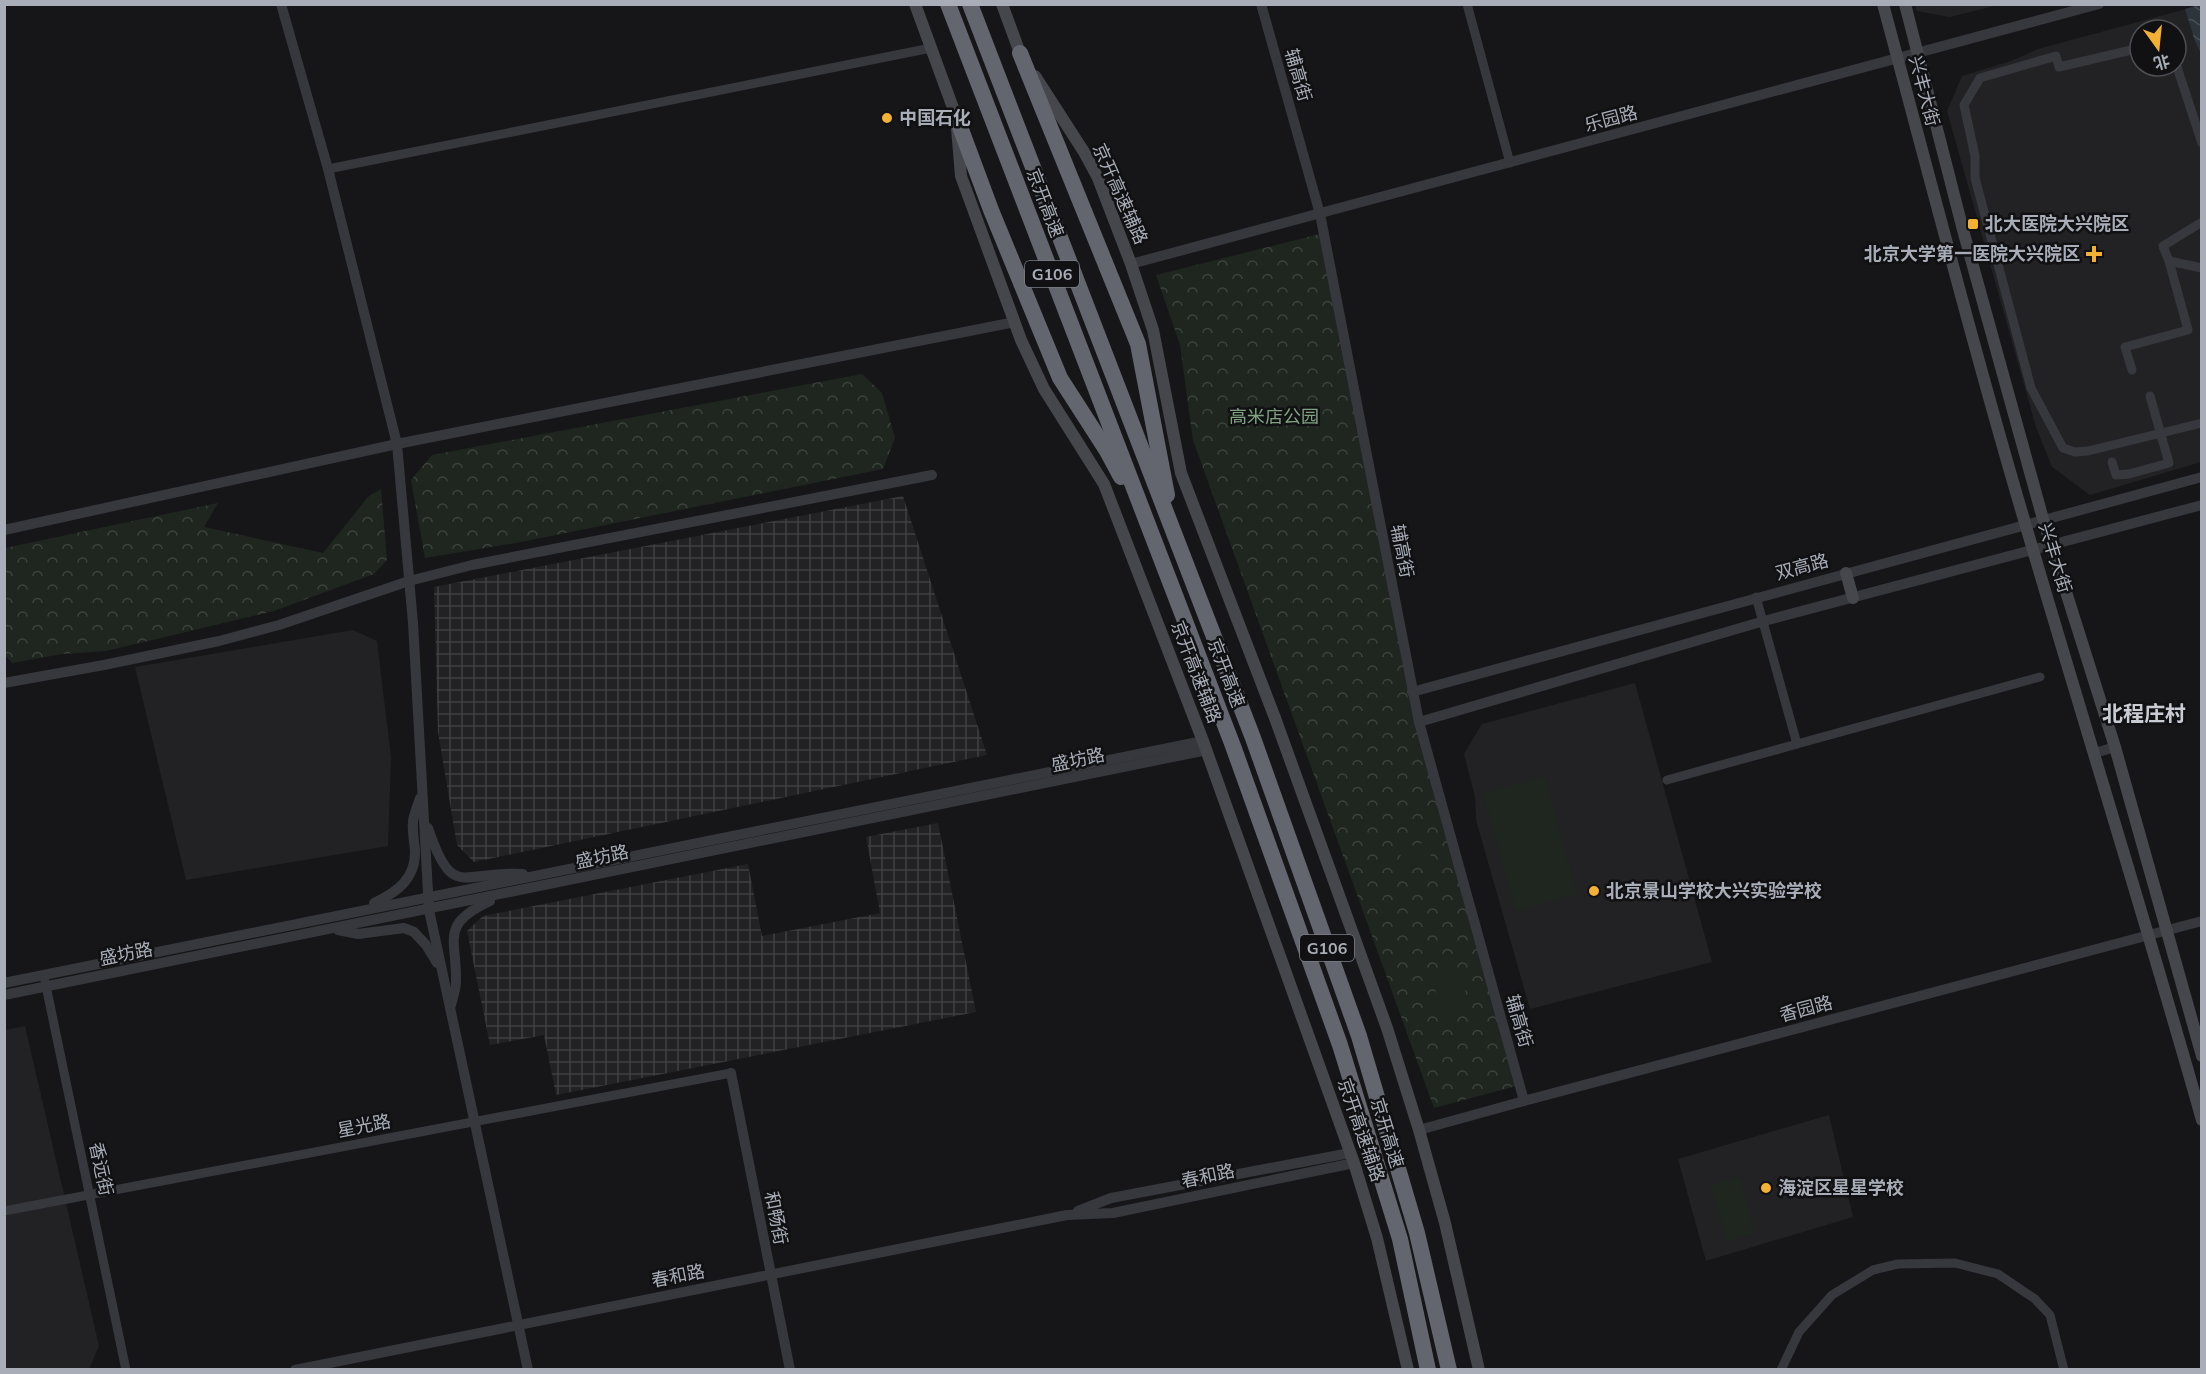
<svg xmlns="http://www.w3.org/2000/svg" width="2206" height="1374" viewBox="0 0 2206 1374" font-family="Mulish,'Noto Sans SC',sans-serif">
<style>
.built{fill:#222225;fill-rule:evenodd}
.industrial{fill:url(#industrial-grid)}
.park{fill:url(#park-crowns)}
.pitch{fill:#1e261f}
.water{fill:url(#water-waves)}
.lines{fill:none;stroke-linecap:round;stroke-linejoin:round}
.minor{stroke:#37383d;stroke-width:9}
.tertiary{stroke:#37383d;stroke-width:10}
.secondary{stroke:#45474d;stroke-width:12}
.motorway{stroke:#63666e;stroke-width:16}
.poi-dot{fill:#f2b134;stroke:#111113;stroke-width:2}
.labels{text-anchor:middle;stroke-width:5;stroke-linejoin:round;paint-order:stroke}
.shield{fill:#111113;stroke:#7b7e86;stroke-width:1.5}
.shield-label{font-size:16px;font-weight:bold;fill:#a8adb8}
.street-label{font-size:18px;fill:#a8adb8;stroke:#111113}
.poi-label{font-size:18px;font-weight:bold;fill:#a8adb8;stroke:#111113;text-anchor:start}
.park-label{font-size:18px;fill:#7fa381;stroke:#111113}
.quarter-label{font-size:21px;font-weight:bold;fill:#c9ccd4;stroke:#111113}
</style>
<defs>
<pattern id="industrial-grid" width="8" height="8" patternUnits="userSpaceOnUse" patternTransform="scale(1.5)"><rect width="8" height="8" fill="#222225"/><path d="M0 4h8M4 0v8" fill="none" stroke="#3f3f43"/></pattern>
<pattern id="park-crowns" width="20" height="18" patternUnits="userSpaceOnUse" patternTransform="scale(1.5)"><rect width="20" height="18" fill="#1e261f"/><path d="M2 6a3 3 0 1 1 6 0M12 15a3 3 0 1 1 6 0" fill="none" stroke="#3c433d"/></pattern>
<pattern id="water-waves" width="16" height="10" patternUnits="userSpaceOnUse" patternTransform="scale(1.5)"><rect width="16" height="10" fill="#2c353c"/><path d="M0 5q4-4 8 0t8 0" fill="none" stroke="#485056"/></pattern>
</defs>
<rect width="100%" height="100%" fill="#161618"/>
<g class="built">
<path d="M 1915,5 L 1915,4 L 1998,5 L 1950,17 L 1917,11 Z"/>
<path d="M 2201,5 L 2201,462 L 2090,495 L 2052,467 L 2036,427 L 1947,111 L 1962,76 L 2011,61 L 2038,49 ZM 2140,30 L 2176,30 L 2176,66 L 2140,66 Z"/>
<path d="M 353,630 L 377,641 L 391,757 L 388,846 L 186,880 L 135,667 Z"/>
<path d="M 1635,683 L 1712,962 L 1530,1009 L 1476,820 L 1475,797 L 1464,754 L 1482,724 Z"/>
<path d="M 25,1026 L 99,1346 L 89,1369 L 5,1370 L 5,1030 Z"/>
<path d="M 1829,1115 L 1853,1217 L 1706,1261 L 1678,1159 Z"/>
</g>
<g class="industrial">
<path d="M 903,496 L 987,755 L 474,862 L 457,845 L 438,732 L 434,587 Z"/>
<path d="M 938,823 L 976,1012 L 556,1095 L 544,1035 L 490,1045 L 467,931 L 483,916 L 748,864 L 762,936 L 880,913 L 866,837 Z"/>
</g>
<g class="park">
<path d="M 1324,233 L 1404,654 L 1520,1085 L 1434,1108 L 1193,440 L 1180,345 L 1156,275 Z"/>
<path d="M 862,374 L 882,393 L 895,438 L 883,469 L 521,542 L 425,558 L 411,480 L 432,455 Z"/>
<path d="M 381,489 L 387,560 L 374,574 L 274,611 L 106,651 L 62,654 L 12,663 L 5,655 L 5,548 L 218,503 L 204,527 L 323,553 L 368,497 Z"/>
</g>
<g class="pitch">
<path d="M 1545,776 L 1577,894 L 1516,911 L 1483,793 Z"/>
<path d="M 1427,842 L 1432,861 L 1404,869 L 1399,849 Z"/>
<path d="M 1458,967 L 1471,1011 L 1443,1019 L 1431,974 Z"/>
<path d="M 1740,1177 L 1755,1233 L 1727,1241 L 1711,1185 Z"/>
</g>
<path class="water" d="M 2199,5 L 2202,13 L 2201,53 L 2195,41 L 2185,9 Z"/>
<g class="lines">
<g class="minor">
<path d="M 1467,4 L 1510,163"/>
<path d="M 2140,48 L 2059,67 L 2056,56 L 1980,78 L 1964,105 L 1975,156 L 1975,178 L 2031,388 L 2063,448 L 2075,452 L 2088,451 L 2202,423"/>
<path d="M 2176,64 L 2202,143"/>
<path d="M 328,169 L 931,48"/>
<path d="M 2169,261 L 2163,246 L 2202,222"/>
<path d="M 2132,370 L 2125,347 L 2188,330 L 2169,261 L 2202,268"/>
<path d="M 2112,462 L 2116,475 L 2129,474 L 2169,463 L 2150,396"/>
<path d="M 1797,744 L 2040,677"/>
<path d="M 1667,780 L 1797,744 L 1756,597"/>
<path d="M 45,981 L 126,1370"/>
<path d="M 4,1211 L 731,1073"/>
<path d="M 1781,1370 L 1799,1332 L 1832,1295 L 1873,1270 L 1898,1264 L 1955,1263 L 1998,1274 L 2035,1299 L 2050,1315 L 2064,1370"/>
</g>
<g class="tertiary">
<path d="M 281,4 L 328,169 L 397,444 L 413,623 L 429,910 L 528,1370"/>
<path d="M 1261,4 L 1320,214 L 1419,722 L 1524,1101"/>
<path d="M 1131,264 L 2099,4"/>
<path d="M 4,530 L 397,444 L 1015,322"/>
<path d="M 4,683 L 104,665 L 219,641 L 279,625 L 409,581 L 472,565 L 932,475"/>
<path d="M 1412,692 L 2202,477"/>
<path d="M 1419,722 L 1764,621 L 2202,505"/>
<path d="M 2095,753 L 2115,747"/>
<path d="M 428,828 C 453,902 462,870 523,874"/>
<path d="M 374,903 C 398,892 416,878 415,850 C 414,841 412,830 413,821 C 414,814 418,805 420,798"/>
<path d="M 338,930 L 358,934 L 404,928 L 414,932 L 426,945 L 437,963"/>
<path d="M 4,983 L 1203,741"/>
<path d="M 4,995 L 1207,750"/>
<path d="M 451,1005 C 453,997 456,989 456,982 C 457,938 439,925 490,901"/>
<path d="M 731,1073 L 790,1370"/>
<path d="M 1419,1130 L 1524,1101 L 2202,921"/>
<path d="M 1078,1211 L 1111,1198 L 1350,1153"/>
<path d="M 295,1370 L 1067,1215 L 1113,1213 L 1354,1163"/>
</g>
<g class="secondary">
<path d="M 915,4 L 956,116 L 961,176 L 1021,340 L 1044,389 L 1104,484 L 1203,741 L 1354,1163 L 1377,1238 L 1408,1370"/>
<path d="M 1002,4 L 1020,53 L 1024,59"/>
<path d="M 1883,4 C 1932,186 1979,369 2033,550 C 2089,740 2148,929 2202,1120"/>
<path d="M 1905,4 L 1963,230 L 2043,519 L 2115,747 L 2202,1056"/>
<path d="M 1035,76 L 1084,152 L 1098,178 L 1131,264 L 1153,330 L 1181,473 L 1275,718 L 1387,1028 L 1419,1130 L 1445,1223 L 1479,1370"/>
<path d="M 1846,573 L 1853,598"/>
</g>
<g class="motorway">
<path d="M 948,4 L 1233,746 L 1340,1045 L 1400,1239 L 1428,1370"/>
<path d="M 970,4 L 1253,738 L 1359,1036 L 1417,1233 L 1449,1370"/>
<path d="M 1020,53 L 1138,344 L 1167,495"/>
<path d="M 956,116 L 991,210 L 1060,378 L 1107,451 L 1121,477"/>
</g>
</g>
<g class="poi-dot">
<circle cx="887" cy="118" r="6"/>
<rect x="1967" y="218" width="12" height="12" rx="3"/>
<path d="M2091 245h6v6h6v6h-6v6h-6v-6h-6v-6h6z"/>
<circle cx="1594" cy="891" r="6"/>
<circle cx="1766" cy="1188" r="6"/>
</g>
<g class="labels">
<g class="shield">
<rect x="1025" y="261" width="54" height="26" rx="4.5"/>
<rect x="1300" y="935" width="54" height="26" rx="4.5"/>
</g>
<g class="shield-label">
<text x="1052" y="280">G106</text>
<text x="1327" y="954">G106</text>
</g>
<g class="street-label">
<text transform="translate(1298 75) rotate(74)" y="6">辅高街</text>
<text transform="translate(1924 91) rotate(75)" y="6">兴丰大街</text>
<text transform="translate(1611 119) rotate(-15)" y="6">乐园路</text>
<text transform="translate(1120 194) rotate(66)" y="6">京开高速辅路</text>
<text transform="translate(1045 203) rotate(69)" y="6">京开高速</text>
<text transform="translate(1402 551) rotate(79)" y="6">辅高街</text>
<text transform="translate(2055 558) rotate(73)" y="6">兴丰大街</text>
<text transform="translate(1802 567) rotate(-15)" y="6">双高路</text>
<text transform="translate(1196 672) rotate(69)" y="6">京开高速辅路</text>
<text transform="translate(1226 673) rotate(69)" y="6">京开高速</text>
<text transform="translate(1078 760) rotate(-12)" y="6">盛坊路</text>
<text transform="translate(602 857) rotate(-12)" y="6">盛坊路</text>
<text transform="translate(126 954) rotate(-11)" y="6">盛坊路</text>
<text transform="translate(1806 1009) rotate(-15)" y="6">香园路</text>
<text transform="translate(1519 1021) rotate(74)" y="6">辅高街</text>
<text transform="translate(364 1126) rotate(-11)" y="6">星光路</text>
<text transform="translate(1361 1130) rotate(71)" y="6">京开高速辅路</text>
<text transform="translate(1387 1133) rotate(73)" y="6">京开高速</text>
<text transform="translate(101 1169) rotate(78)" y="6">香远街</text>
<text transform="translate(1208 1176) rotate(-12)" y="6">春和路</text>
<text transform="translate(776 1218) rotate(79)" y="6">和畅街</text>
<text transform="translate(678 1276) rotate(-11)" y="6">春和路</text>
</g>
<g class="poi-label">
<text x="899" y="124">中国石化</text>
<text x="1985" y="230">北大医院大兴院区</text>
<text x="2080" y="260" text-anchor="end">北京大学第一医院大兴院区</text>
<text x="1606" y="897">北京景山学校大兴实验学校</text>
<text x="1778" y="1194">海淀区星星学校</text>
</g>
<g class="park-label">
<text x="1274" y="423">高米店公园</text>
</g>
<g class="quarter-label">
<text x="2144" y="721">北程庄村</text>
</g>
</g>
<rect width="2206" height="1374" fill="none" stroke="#a8adb8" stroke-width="12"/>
<g transform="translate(2158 48) rotate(165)"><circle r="28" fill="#111113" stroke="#4d4f55" stroke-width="1.5"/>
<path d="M0-4.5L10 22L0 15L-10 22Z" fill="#f2b134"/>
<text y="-9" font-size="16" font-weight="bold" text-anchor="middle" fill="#a8adb8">北</text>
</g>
</svg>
